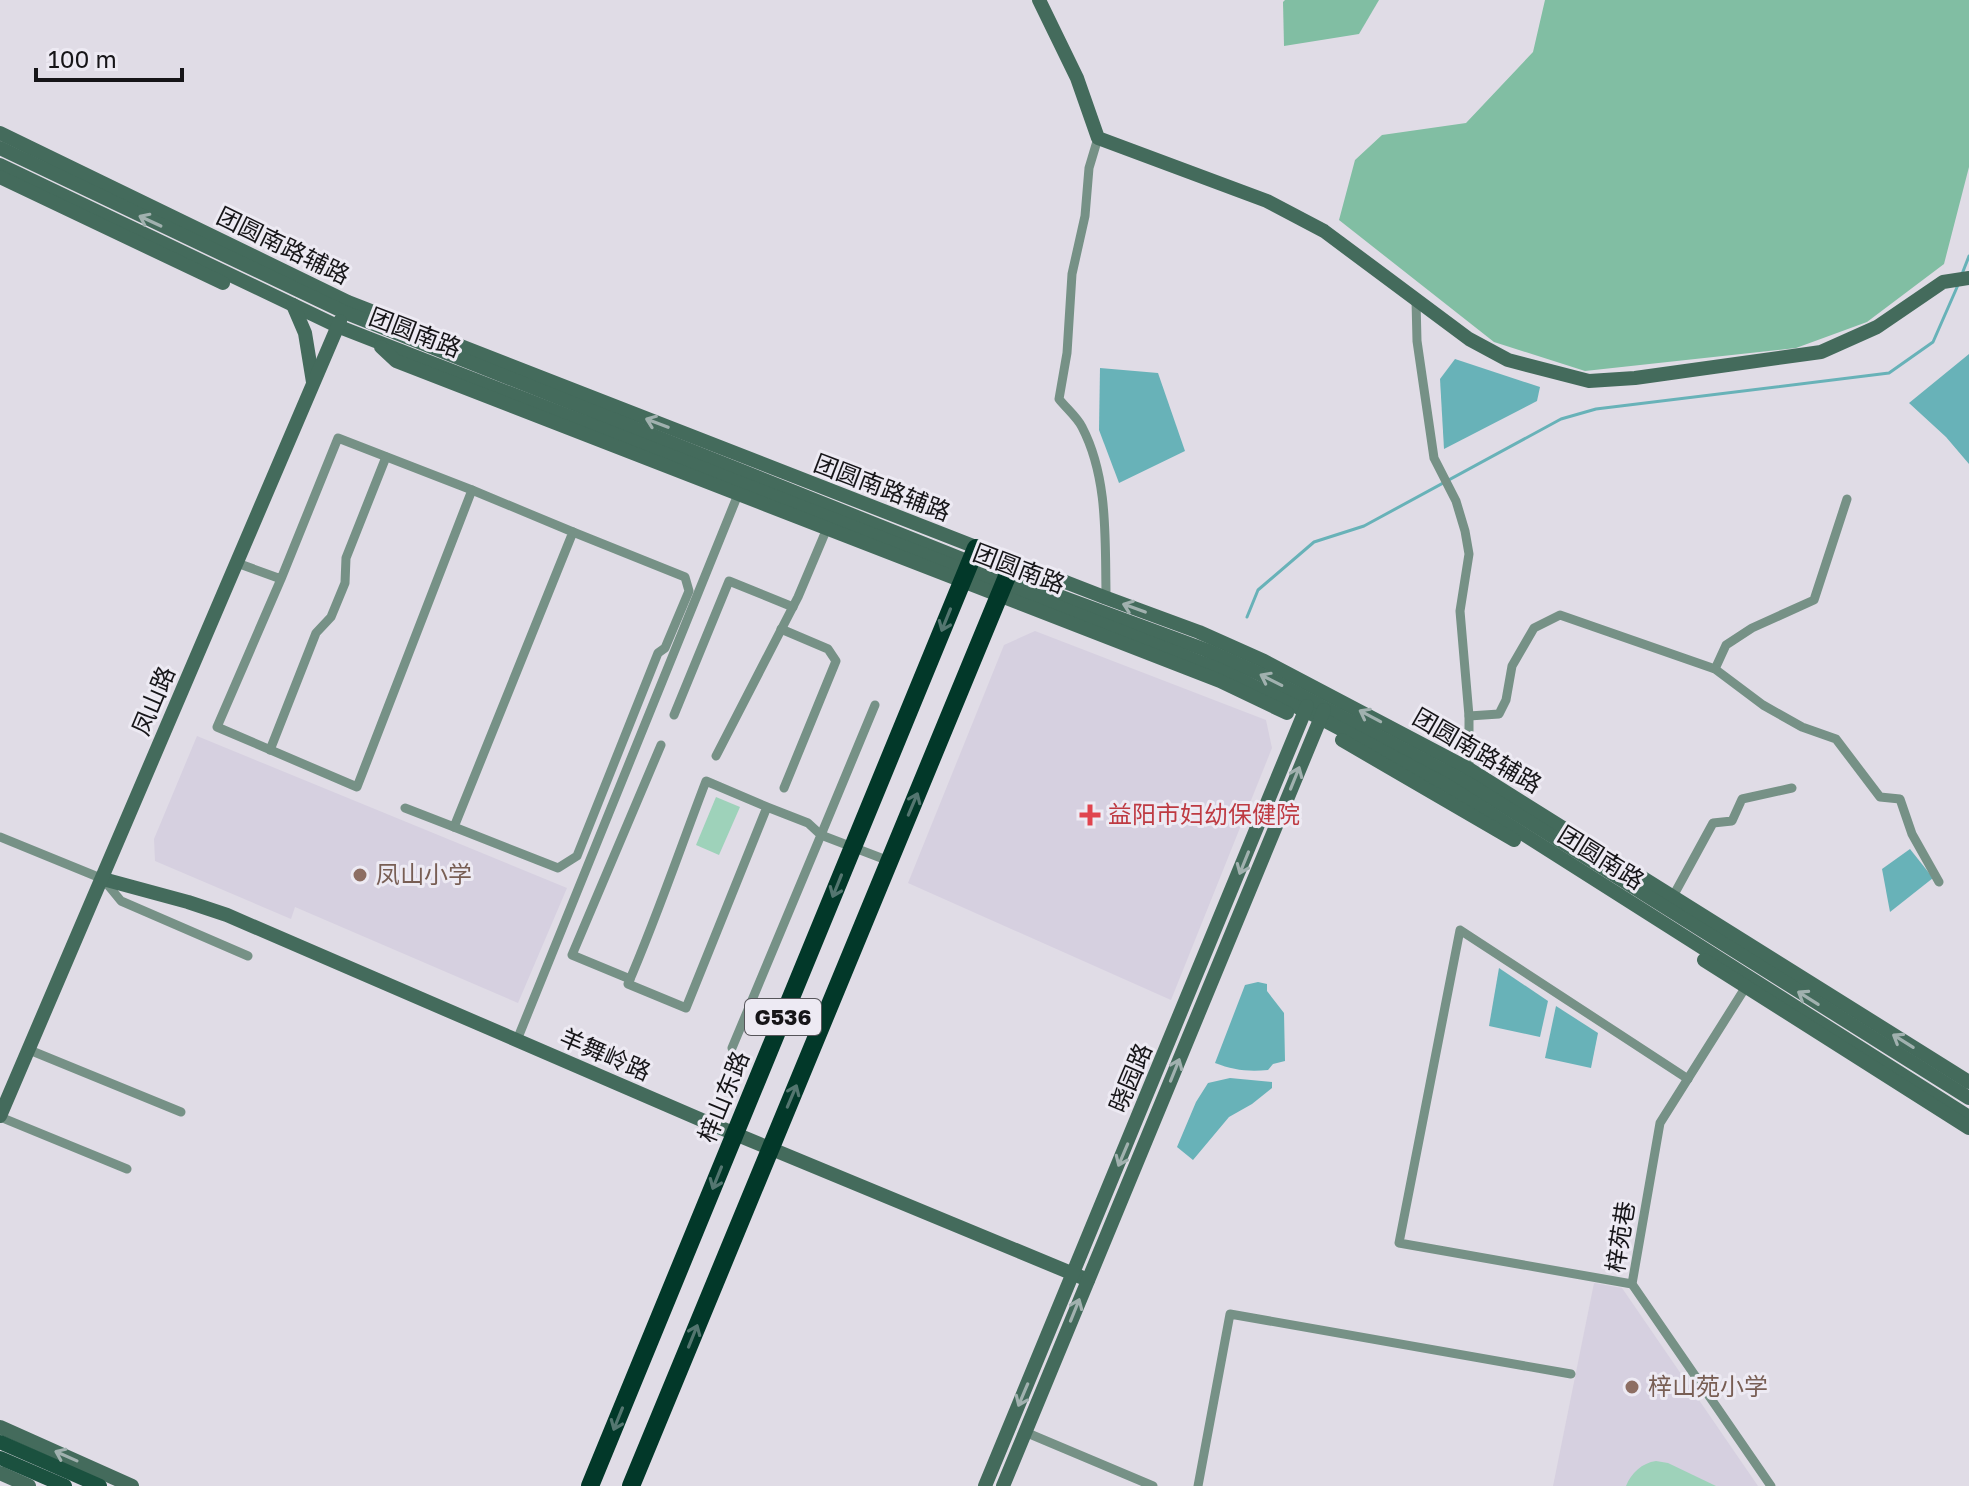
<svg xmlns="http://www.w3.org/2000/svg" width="1969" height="1486" viewBox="0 0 1969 1486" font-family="'Golos Text','Noto Sans SC',sans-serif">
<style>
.built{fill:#d6d0e0}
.green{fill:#9ed2ba}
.forest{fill:#81bea3}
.water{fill:#68b2b8}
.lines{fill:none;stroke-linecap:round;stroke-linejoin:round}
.stream{stroke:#68b2b8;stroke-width:3}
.street{stroke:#769186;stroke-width:9}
.secondary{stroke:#446b5c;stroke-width:14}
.primary{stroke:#1b513f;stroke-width:14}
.highway{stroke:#023829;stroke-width:18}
.oneway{stroke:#a1b1af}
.oneway2{stroke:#547670}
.health-dot{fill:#e0444e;stroke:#edeaf3;stroke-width:3}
.education-dot{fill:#8d6e63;stroke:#edeaf3;stroke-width:3}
.labels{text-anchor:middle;stroke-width:6;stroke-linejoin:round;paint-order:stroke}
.shield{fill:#edeaf3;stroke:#56555a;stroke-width:2}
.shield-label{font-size:22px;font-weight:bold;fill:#161518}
.street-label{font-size:24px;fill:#161518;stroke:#edeaf3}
.health-label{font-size:24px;fill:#be3a42;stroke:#edeaf3;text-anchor:start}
.education-label{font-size:24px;fill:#785e54;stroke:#edeaf3;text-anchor:start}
</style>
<rect width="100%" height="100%" fill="#e0dce6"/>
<g class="built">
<path d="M 1035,631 L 1266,720 L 1272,748 L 1171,1000 L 908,883 L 1004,645 Z"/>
<path d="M 197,736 L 567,888 L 518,1003 L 295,907 L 291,919 L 155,861 L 154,839 Z"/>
<path d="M 1594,1283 L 1622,1288 L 1758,1486 L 1553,1486 Z"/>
</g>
<g class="green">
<path d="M 716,797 L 740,807 L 719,855 L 696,845 Z"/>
<path d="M 1656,1461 L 1668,1463 L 1716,1486 L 1626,1486 C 1631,1473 1642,1463 1656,1461 Z"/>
</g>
<g class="forest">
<path d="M 1285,0 L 1379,0 L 1359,34 L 1284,46 L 1283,2 Z"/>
<path d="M 1545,0 L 1969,0 L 1969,167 L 1944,264 L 1867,322 L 1796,348 L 1585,371 L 1494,342 L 1339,220 L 1355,160 L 1382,135 L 1466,123 L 1533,52 Z"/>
</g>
<g class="water">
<path d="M 1969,354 L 1969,464 L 1946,437 L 1909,403 Z"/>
<path d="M 1455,359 L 1540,387 L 1537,401 L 1444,449 L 1440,379 Z"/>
<path d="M 1100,368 L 1158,373 L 1185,451 L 1119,483 L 1099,430 Z"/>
<path d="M 1910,849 L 1933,878 L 1890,912 L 1882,869 Z"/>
<path d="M 1499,968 L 1548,1001 L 1540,1037 L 1489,1026 Z"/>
<path d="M 1258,982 L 1267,984 L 1267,991 L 1284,1013 L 1285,1061 L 1273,1064 L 1268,1070 C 1248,1072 1233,1070 1215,1063 L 1245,985 Z"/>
<path d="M 1556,1006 L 1598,1033 L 1591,1068 L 1545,1058 Z"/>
<path d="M 1230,1078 L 1272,1082 L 1272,1088 L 1252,1104 L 1229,1117 L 1193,1160 L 1177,1147 L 1196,1102 L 1208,1083 Z"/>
</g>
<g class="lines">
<g class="stream">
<path d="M 1962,274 L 1969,256"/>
<path d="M 1247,617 L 1258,590 L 1314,542 L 1364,526 L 1561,419 L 1596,409 L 1889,373 L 1933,342 L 1958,285"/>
</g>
<g class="street">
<path d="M 1098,138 L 1089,168 L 1085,216 L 1072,274 L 1067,353 L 1059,399 C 1066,408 1077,417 1082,427 C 1108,477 1105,537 1106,591 L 1104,599"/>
<path d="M 1416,300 L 1417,341 L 1434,458 L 1456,501 L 1465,531 L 1469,554 L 1460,611 L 1469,716 L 1469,773"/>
<path d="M 237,563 L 281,579 L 338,438 L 472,490 L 357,787 L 217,727 L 281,579"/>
<path d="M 781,629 L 828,649 L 836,661 L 784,788"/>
<path d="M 1715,669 L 1726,645 L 1752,628 L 1814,600 L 1847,499"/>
<path d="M 875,705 L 821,835 L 889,861"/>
<path d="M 674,715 L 729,581 L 793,607"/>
<path d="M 1469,716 L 1499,714 L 1506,700 L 1512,666 L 1534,628 L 1560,615 L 1715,669 L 1763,705 L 1802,727 L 1836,739 L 1880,797 L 1900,799 L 1912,834 L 1939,882"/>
<path d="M 270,750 L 316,633 L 331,617 L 345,583 L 346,558 L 386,457"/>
<path d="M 716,756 L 798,597 L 828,526"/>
<path d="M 405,808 L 454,827 L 573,532 L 472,490"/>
<path d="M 454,827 L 558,868 L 577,856 L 658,653 L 665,648 L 689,591 L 685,577 L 573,532"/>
<path d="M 0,837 L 103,879 L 121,901 L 248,956"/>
<path d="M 1671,900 L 1713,823 L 1732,821 L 1742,799 L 1792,788"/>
<path d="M 630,979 L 572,955 L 661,745"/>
<path d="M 1747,985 L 1660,1123 L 1632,1284 L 1771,1486"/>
<path d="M 517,1040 L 739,492"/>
<path d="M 732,1048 L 821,835 L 808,823 L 767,807 L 686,1008 L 628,984 C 657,917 680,849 706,781 L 767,807"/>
<path d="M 27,1049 L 181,1112"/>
<path d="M 0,1117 L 127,1169"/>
<path d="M 1632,1284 L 1399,1243 L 1460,930 L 1688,1079"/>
<path d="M 1025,1432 L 1153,1486"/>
<path d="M 1198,1486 L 1230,1314 L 1571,1374"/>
</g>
<g class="secondary">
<path d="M 1039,0 L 1077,78 L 1098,138 L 1267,201 L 1324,231 L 1469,339 L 1508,360 L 1589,381 L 1635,378 L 1821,352 L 1877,327 L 1943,282 L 1969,278"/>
<path d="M 0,133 L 348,302 L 1104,597 L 1199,632 L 1264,661 L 1469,769 L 1969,1082"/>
<path d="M 0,148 L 344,312 L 1007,577 L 1206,650 L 1260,674 L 1469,784 L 1969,1098"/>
<path d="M 0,165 L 337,326 L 1220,670 L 1320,718 L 1446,785 L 1969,1117"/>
<path d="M 0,177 L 223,283"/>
<path d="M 293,305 L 305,333 L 313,382"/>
<path d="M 381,347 L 396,361 L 1220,681 L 1287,713"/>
<path d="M 1342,740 L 1514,840"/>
<path d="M 103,879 L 188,902 L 227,915 L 704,1121 L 1088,1280"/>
<path d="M 1704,960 L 1969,1128"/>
<path d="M 0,1116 L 340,321"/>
<path d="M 0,1427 L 132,1486"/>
<path d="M 0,1473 L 29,1486"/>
<path d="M 985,1486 L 1307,706"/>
<path d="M 1003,1486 L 1324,710"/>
</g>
<g class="primary">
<path d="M 0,1442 L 100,1486"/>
<path d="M 0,1458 L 65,1486"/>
</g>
<g class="highway">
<path d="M 590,1486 L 976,548"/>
<path d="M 631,1486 L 1013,562"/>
</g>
</g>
<defs><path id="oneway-shaft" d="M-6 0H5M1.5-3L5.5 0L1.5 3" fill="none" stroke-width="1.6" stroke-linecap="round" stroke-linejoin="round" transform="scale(2)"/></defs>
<g class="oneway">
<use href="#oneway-shaft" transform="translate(150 221) rotate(-155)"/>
<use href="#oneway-shaft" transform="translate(657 423) rotate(-159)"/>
<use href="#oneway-shaft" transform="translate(1134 608) rotate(-160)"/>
<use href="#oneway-shaft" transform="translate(1271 680) rotate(-153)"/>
<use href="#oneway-shaft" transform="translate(1370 716) rotate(-152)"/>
<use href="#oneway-shaft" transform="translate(1295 778) rotate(-68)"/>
<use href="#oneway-shaft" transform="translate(1244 863) rotate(112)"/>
<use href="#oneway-shaft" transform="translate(1808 998) rotate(-148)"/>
<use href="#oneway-shaft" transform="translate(1903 1041) rotate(-148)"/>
<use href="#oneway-shaft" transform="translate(1175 1070) rotate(-68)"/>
<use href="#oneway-shaft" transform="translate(1123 1155) rotate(113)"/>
<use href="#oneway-shaft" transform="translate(1075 1310) rotate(-68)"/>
<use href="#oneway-shaft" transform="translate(1023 1395) rotate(113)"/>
<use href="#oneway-shaft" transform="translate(66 1456) rotate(-156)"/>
</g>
<g class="oneway2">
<use href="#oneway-shaft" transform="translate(946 620) rotate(112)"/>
<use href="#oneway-shaft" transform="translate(913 804) rotate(-67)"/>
<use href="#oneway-shaft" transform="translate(837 886) rotate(112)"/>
<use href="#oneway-shaft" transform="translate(792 1096) rotate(-67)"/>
<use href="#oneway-shaft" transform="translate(717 1178) rotate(112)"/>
<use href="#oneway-shaft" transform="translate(693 1336) rotate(-68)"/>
<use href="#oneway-shaft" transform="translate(618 1419) rotate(112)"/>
</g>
<path class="health-dot" d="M1086 803h8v8h8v8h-8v8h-8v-8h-8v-8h8z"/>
<g class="education-dot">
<circle cx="360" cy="875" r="8"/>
<circle cx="1632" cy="1387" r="8"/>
</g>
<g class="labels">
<rect class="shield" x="745" y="999" width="76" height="36" rx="6"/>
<g class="shield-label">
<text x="783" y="1025">G536</text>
</g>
<g class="street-label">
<text transform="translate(283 246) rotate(26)" y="8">团圆南路辅路</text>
<text transform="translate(415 333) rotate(21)" y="8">团圆南路</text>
<text transform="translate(882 488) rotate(21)" y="8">团圆南路辅路</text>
<text transform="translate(1019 569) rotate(21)" y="8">团圆南路</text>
<text transform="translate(154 701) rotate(-67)" y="8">凤山路</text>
<text transform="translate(1477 751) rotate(30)" y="8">团圆南路辅路</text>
<text transform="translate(1601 858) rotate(32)" y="8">团圆南路</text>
<text transform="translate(605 1055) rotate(23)" y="8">羊舞岭路</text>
<text transform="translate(1131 1078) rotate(-67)" y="8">晓园路</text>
<text transform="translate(724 1097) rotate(-68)" y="8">梓山东路</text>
<text transform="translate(1621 1237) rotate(-81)" y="8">梓苑巷</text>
</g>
<g class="health-label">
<text x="1108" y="823">益阳市妇幼保健院</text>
</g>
<g class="education-label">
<text x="376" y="883">凤山小学</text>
<text x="1648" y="1395">梓山苑小学</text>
</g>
</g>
<path d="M36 68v12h146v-12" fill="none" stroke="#161518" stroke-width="4"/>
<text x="48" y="68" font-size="24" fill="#161518" stroke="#edeaf3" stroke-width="6" paint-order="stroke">100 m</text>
</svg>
